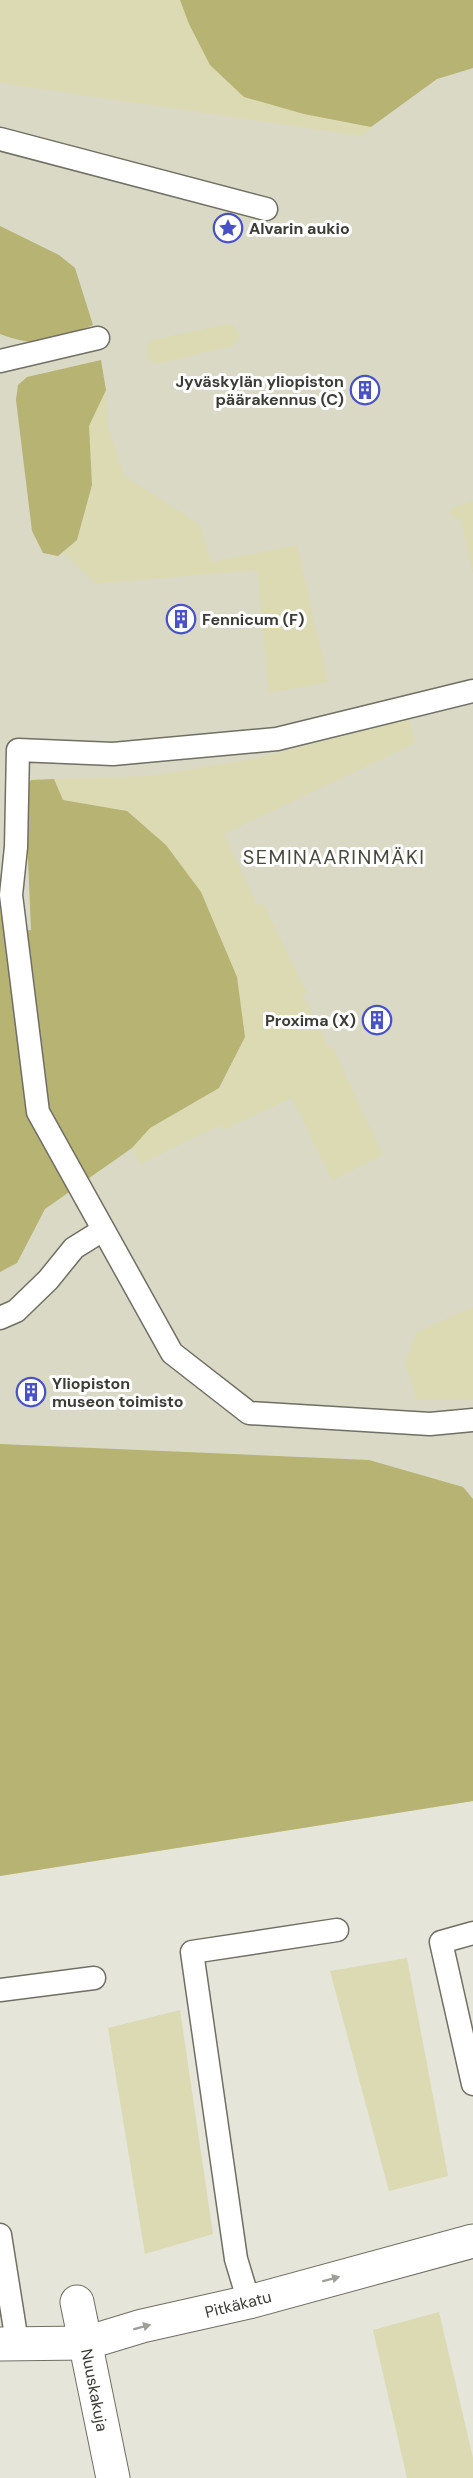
<svg xmlns="http://www.w3.org/2000/svg" width="473" height="2478" viewBox="0 0 473 2478" font-family="'DM Sans',sans-serif">
<style>
.built{fill:#dad9c6}
.green{fill:#dbdab3}
.forest{fill:#b6b373}
.lines{fill:none;stroke-linecap:round;stroke-linejoin:round}
.lane-casing{stroke:#6f6f64;stroke-width:25}
.street-casing{stroke:#6f6f64;stroke-width:35}
.lane{stroke:#fff;stroke-width:22}
.street{stroke:#fff;stroke-width:33}
.oneway{fill:#9e9e9b}
.labels{text-anchor:middle;stroke-width:6;stroke-linejoin:round;paint-order:stroke}
.poi-label{font-size:16px;font-weight:bold;fill:#3c3c37;stroke:#fff;text-anchor:start}
.street-label{font-size:16px;fill:#3c3c37;stroke:#fff}
.quarter-label{font-size:20px;letter-spacing:1.5px;fill:#48483e;stroke:#fff}
</style>
<rect width="100%" height="100%" fill="#e5e5d9"/>
<path class="built" d="M 0,0 L 473,0 L 473,1801 L 0,1876 Z"/>
<g class="green">
<path d="M 0,0 L 180,0 L 189,24 L 304,114 L 371,127 L 362,136 L 0,83 Z"/>
<path d="M 231,323 L 239,332 L 239,337 L 232,346 L 156,364 C 143,358 143,350 151,340 Z"/>
<path d="M 106,390 L 108,427 L 124,476 L 200,525 L 211,562 L 297,545 L 328,682 L 269,693 L 257,570 L 96,584 L 63,552 L 77,540 L 92,485 L 89,426 Z"/>
<path d="M 473,500 L 473,575 L 460,517 L 453,519 L 450,509 Z"/>
<path d="M 409,719 L 415,743 L 224,834 L 257,905 L 263,903 L 307,993 L 303,995 L 328,1047 L 332,1046 L 383,1155 L 332,1180 L 292,1098 L 223,1130 L 220,1125 L 140,1164 L 132,1148 L 150,1128 L 220,1088 L 245,1037 L 127,811 L 63,800 L 54,779 L 148,776 L 257,758 Z"/>
<path d="M 473,1306 L 473,1400 L 416,1400 L 412,1382 L 405,1364 L 416,1333 Z"/>
<path d="M 407,1958 L 448,2176 L 389,2191 L 330,1971 Z"/>
<path d="M 180,2010 L 213,2234 L 145,2254 L 108,2028 Z"/>
<path d="M 439,2312 L 473,2458 L 473,2478 L 407,2478 L 373,2330 Z"/>
</g>
<g class="forest">
<path d="M 180,0 L 473,0 L 473,68 L 437,79 L 371,127 L 304,114 L 244,97 L 210,65 L 189,24 Z"/>
<path d="M 0,226 L 59,255 L 75,268 L 93,325 C 54,340 43,350 0,334 Z"/>
<path d="M 101,360 L 106,390 L 89,426 L 92,485 L 77,540 L 58,556 L 43,553 L 32,531 L 16,400 L 18,385 L 27,377 Z"/>
<path d="M 54,779 L 63,800 L 127,811 L 166,845 L 201,892 L 237,977 L 245,1037 L 219,1088 L 150,1128 L 132,1148 L 45,1209 L 17,1263 L 0,1272 L 0,910 L 6,932 L 31,930 L 25,789 L 31,780 Z"/>
<path d="M 0,1444 L 369,1460 L 463,1487 L 473,1499 L 473,1801 L 0,1876 Z"/>
</g>
<g class="lines">
<g class="lane-casing">
<g id="lane">
<path d="M 0,139 L 266,209"/>
<path d="M 0,361 L 98,338"/>
<path d="M 473,691 L 277,739 L 113,754 L 18,750 L 16,847 L 11,895 L 38,1112 L 172,1353 L 249,1413 L 430,1424 L 473,1420"/>
<path d="M 0,1318 L 16,1311 L 48,1280 L 74,1248 L 103,1230"/>
<path d="M 473,1933 L 441,1942 L 473,2084"/>
<path d="M 0,1990 L 94,1978"/>
<path d="M 0,2235 L 17,2342"/>
<path d="M 249,2302 L 236,2259 L 192,1952 L 337,1930"/>
</g>
</g>
<g class="street-casing">
<g id="street">
<path d="M 77,2302 L 113,2478"/>
<path d="M 0,2344 L 86,2343 L 142,2326 L 249,2302 L 473,2241"/>
</g>
</g>
<use href="#lane" class="lane"/>
<use href="#street" class="street"/>
</g>
<defs><path id="oneway-solid" d="M-6-.8H1V-3.2L6.5 0L1 3.2V.8H-6Z" transform="scale(1.5)"/></defs>
<g class="oneway">
<use href="#oneway-solid" transform="translate(331 2279) rotate(-15)"/>
<use href="#oneway-solid" transform="translate(142 2327) rotate(-15)"/>
</g>
<defs>
<g id="sight-ring" transform="scale(1.5)"><circle r="9.5" fill="#fff" stroke="#4951c7" stroke-width="1.5"/><path d="M0-6L1.8-2.2L6-1.7L2.9 1.2L3.7 5.4L0 3.3L-3.7 5.4L-2.9 1.2L-6-1.7L-1.8-2.2Z" fill="#4951c7"/></g>
<g id="building-ring" transform="scale(1.5)"><circle r="9.5" fill="#fff" stroke="#4951c7" stroke-width="1.5"/><path d="M-4-6H4V6H1V3H-1V6H-4ZM-2.5-4.3h1.7v1.8h-1.7ZM.8-4.3h1.7v1.8H.8ZM-2.5-1h1.7V.8h-1.7ZM.8-1h1.7V.8H.8Z" fill="#4951c7"/></g>
</defs>
<g fill-rule="evenodd">
<use href="#sight-ring" x="228" y="228"/>
<use href="#building-ring" x="365" y="390"/>
<use href="#building-ring" x="181" y="619"/>
<use href="#building-ring" x="377" y="1020"/>
<use href="#building-ring" x="31" y="1392"/>
</g>
<g class="labels">
<g class="poi-label">
<text x="249" y="234">Alvarin aukio</text>
<text x="344" y="387" text-anchor="end">Jyväskylän yliopiston<tspan x="344" dy="18">päärakennus (C)</tspan></text>
<text x="202" y="625">Fennicum (F)</text>
<text x="356" y="1026" text-anchor="end">Proxima (X)</text>
<text x="52" y="1389">Yliopiston<tspan x="52" dy="18">museon toimisto</tspan></text>
</g>
<g class="street-label">
<text transform="translate(238 2304) rotate(-14)" y="6">Pitkäkatu</text>
<text transform="translate(95 2390) rotate(79)" y="6">Nuuskakuja</text>
</g>
<g class="quarter-label">
<text x="334" y="864">SEMINAARINMÄKI</text>
</g>
</g>
</svg>
